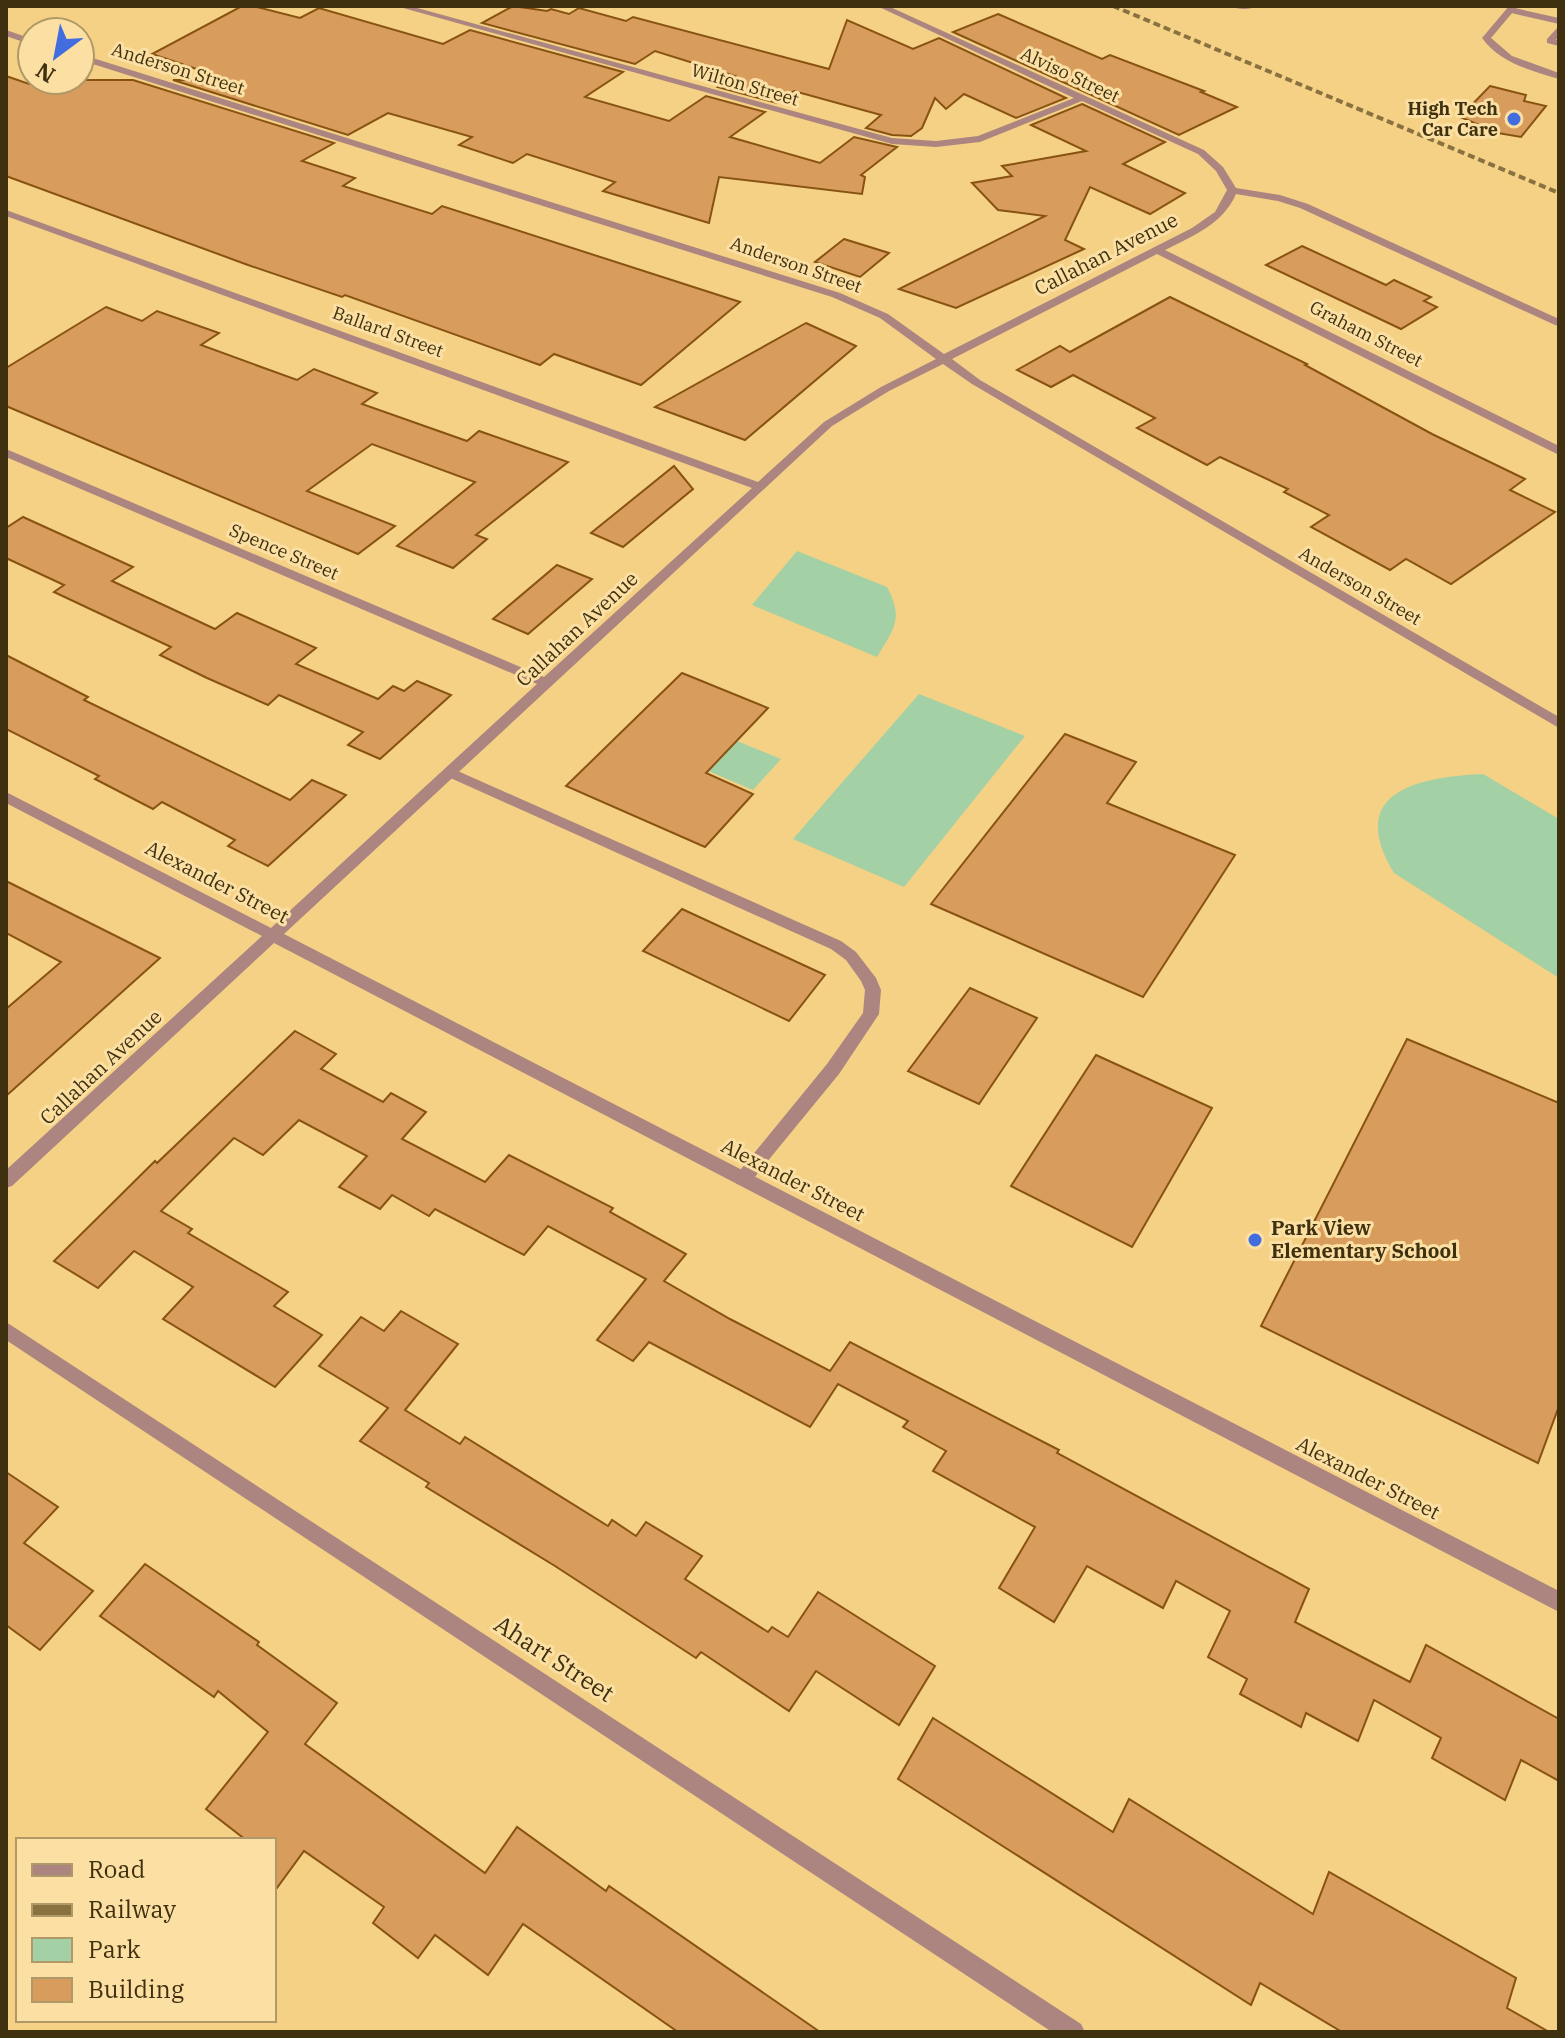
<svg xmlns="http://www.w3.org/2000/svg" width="1565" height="2038" viewBox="0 0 1565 2038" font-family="'IBM Plex Serif',serif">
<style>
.green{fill:#a4d0a5}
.building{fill:#d89c5d;stroke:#885312;stroke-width:2}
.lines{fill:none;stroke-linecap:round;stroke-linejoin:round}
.service{fill:#ac8581;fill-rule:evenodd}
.minor{fill:#ac8581;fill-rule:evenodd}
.rail{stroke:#897240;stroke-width:4;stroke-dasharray:7 4;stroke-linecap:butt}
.poi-dot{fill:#426ddf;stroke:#fbdfa3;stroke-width:3}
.labels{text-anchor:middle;stroke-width:6;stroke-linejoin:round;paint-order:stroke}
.far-street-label{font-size:18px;fill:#3f3110;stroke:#fbdfa3}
.far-poi-label{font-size:18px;font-weight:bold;fill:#3f3110;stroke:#fbdfa3;text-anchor:end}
.street-label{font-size:20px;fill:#3f3110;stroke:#fbdfa3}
.poi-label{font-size:20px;font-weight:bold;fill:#3f3110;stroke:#fbdfa3;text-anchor:start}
.near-street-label{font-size:24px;fill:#3f3110;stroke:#fbdfa3}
</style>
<rect width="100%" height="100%" fill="#f4d185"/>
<g class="green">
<path d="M 797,551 L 887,587 C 904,619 894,629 877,657 L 752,605 Z"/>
<path d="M 919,694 L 1025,736 L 904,887 L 793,839 Z"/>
<path d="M 650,706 L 781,759 L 753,790 L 621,734 Z"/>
<path d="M 1483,774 L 1559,819 L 1559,978 L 1394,873 C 1345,792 1417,777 1483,774 Z"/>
</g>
<g class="building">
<path d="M 242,6 L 253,6 L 300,18 L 319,8 L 443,44 L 470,30 L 623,72 L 585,97 L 669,121 L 706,96 L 765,112 L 730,137 L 820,163 L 854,137 L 897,147 L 861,175 L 865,177 L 862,194 L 719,177 L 709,223 L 603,191 L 615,182 L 527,154 L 513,163 L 459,145 L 472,137 L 388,113 L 348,135 L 173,80 L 229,80 L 152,54 Z"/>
<path d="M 513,6 L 547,11 L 551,9 L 569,14 L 579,8 L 626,21 L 633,17 L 829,69 L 847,20 L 913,49 L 939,38 L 1066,98 L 1016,118 L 964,94 L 946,109 L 935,98 L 922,128 L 911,136 L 892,135 L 866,128 L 881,115 L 794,91 L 777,103 L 718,87 L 735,76 L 655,51 L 635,64 L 482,23 Z"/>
<path d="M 998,14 L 1102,59 L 1110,55 L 1204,91 L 1201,92 L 1237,107 L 1179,135 L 953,32 Z"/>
<path d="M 6,76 L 29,84 L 37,80 L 133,80 L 334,143 L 302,161 L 355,178 L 343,186 L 432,214 L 442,206 L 740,302 L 641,385 L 554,354 L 540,365 L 345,295 L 342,297 L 248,265 L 6,176 Z"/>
<path d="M 1490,86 L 1526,95 L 1524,101 L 1546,106 L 1521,137 L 1498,133 L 1460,117 Z"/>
<path d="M 1082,104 L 1165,142 L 1123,164 L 1185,193 L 1150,214 L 1090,187 L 1065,240 L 1084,249 L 956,308 L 899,289 L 1045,216 L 998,210 L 972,183 L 1012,176 L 1002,166 L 1086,151 L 1031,125 Z"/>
<path d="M 844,239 L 889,253 L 860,277 L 815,262 Z"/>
<path d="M 1302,246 L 1386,285 L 1394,280 L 1431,297 L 1424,301 L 1437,307 L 1401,329 L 1266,265 Z"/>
<path d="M 1170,297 L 1307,364 L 1305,365 L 1432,434 L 1525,479 L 1510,490 L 1555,512 L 1451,584 L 1406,559 L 1390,570 L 1311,527 L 1329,515 L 1284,492 L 1288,489 L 1220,457 L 1207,465 L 1137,428 L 1155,418 L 1073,375 L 1051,387 L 1017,370 L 1060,346 L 1070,352 Z"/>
<path d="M 106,307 L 142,321 L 157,311 L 219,333 L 201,345 L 297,380 L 314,369 L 377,393 L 362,404 L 467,441 L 479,431 L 568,462 L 476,535 L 487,539 L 453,568 L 397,546 L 475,482 L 372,444 L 307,491 L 395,526 L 358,554 L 6,406 L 6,368 Z"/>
<path d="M 806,323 L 856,346 L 745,440 L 655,407 Z"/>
<path d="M 674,466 L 693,489 L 623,547 L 591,533 Z"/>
<path d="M 23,517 L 133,567 L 112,581 L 215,629 L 237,613 L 316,648 L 296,664 L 378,699 L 393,686 L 404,691 L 417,681 L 451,695 L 380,759 L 348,745 L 363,732 L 279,695 L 268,705 L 207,678 L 160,655 L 171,647 L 54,592 L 64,585 L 6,558 L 6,528 Z"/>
<path d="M 557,565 L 592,579 L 528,634 L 493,619 Z"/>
<path d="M 6,655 L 88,697 L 84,700 L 290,800 L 312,780 L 346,795 L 268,866 L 228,846 L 235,840 L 162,802 L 153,809 L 95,779 L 99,776 L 6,729 Z"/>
<path d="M 682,673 L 768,708 L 706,773 L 753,794 L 705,847 L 566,786 Z"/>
<path d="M 1065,734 L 1136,762 L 1107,803 L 1235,855 L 1143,997 L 931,904 Z"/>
<path d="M 6,881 L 160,958 L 6,1096 L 6,1009 L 61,962 L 6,933 Z"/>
<path d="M 682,909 L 825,975 L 789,1021 L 643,951 Z"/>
<path d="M 970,988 L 1037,1018 L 979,1104 L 908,1071 Z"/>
<path d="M 295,1031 L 336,1054 L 321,1069 L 383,1102 L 391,1093 L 426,1112 L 402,1139 L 485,1182 L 509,1155 L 613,1208 L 610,1212 L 686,1254 L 664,1281 L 730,1319 L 830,1371 L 850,1342 L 1059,1450 L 1057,1453 L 1309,1589 L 1295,1622 L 1410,1682 L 1426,1645 L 1559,1719 L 1559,1781 L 1521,1760 L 1505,1800 L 1432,1758 L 1441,1738 L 1374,1700 L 1358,1741 L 1306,1713 L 1301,1727 L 1240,1694 L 1247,1679 L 1208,1657 L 1230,1611 L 1176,1581 L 1163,1608 L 1087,1566 L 1054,1622 L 999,1588 L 1035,1527 L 933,1471 L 946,1451 L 903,1427 L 908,1421 L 838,1384 L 810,1427 L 649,1342 L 633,1361 L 597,1340 L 646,1279 L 548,1226 L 524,1255 L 435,1209 L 429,1216 L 392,1195 L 380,1209 L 339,1187 L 367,1156 L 299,1120 L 263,1155 L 234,1138 L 161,1211 L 192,1229 L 188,1233 L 288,1292 L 274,1306 L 322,1335 L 275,1387 L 163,1319 L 193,1287 L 134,1251 L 98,1288 L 54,1261 L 155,1161 L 157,1163 Z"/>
<path d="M 1407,1039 L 1559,1103 L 1559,1406 L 1538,1463 L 1261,1326 Z"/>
<path d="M 1096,1055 L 1212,1108 L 1132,1247 L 1011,1186 Z"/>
<path d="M 401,1311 L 458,1344 L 405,1410 L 460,1444 L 465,1437 L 608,1526 L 612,1520 L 636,1536 L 646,1522 L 702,1556 L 685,1579 L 768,1632 L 772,1627 L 788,1637 L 818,1592 L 935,1666 L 899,1725 L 816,1671 L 789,1711 L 701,1652 L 696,1658 L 555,1566 L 426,1487 L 429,1483 L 360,1441 L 388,1408 L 319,1366 L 361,1317 L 384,1331 Z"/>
<path d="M 6,1472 L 58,1507 L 24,1543 L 93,1591 L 40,1650 L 6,1625 Z"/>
<path d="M 145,1564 L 259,1642 L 257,1645 L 337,1703 L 305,1744 L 485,1873 L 517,1827 L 606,1891 L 609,1886 L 820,2032 L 678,2032 L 523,1924 L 488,1975 L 435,1935 L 418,1958 L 373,1923 L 384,1907 L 304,1851 L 274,1892 L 274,1840 L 246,1840 L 206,1809 L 268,1732 L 218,1691 L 214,1697 L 100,1616 Z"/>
<path d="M 933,1718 L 1113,1832 L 1129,1799 L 1313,1914 L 1329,1872 L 1516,1978 L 1507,2008 L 1549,2032 L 1342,2032 L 1260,1983 L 1251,2005 L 898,1779 Z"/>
</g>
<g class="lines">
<g class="service">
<path d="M 1232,6 L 1256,6 C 1251,10 1237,10 1232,6 Z"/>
<path d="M 1510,7 L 1559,18 L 1559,24 L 1507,12 L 1507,8 Z"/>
<path d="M 1559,26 L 1559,35 L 1556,40 L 1559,40 L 1559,46 L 1547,43 L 1547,39 Z"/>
<path d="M 451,768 L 841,941 L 856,952 L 876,978 L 881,990 L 879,1014 L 839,1074 L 749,1184 L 743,1186 L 737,1184 L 734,1179 L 737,1174 L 827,1064 L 863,1013 L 865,990 L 861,981 L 846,960 L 831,949 L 446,776 L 444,773 L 446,770 Z"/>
</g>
<g class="minor">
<path d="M 396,6 L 410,6 L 892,138 L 936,141 L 978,136 L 1074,98 L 877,6 L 888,6 L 1204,150 L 1223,167 L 1236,188 L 1280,195 L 1308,204 L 1559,319 L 1559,326 L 1555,325 L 1300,208 L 1278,201 L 1236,194 C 1223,224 1193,236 1165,250 L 1559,446 L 1559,455 L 1157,254 L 952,359 L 980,380 L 1559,717 L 1559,728 L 972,384 L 943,364 L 889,391 L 832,426 L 284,934 L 1559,1591 L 1559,1612 L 274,943 L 12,1186 L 6,1188 L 6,1170 L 262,936 L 6,803 L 6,792 L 271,928 L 537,684 L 6,457 L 6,449 L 544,677 L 752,488 L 6,216 L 6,210 L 758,482 L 824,422 L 881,387 L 936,359 L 880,318 L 832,297 L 80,60 L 80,54 L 840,293 L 888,314 L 944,354 L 1192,228 L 1215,212 L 1227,190 L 1216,171 L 1198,154 L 1082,101 L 980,142 L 936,147 L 892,144 Z"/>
<path d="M 1509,6 L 1518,6 L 1491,38 L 1512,56 L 1559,73 L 1559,79 C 1530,70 1500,63 1482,38 Z"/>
<path d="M 6,30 L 32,39 L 32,45 L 6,36 Z"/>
<path d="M 6,1322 L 1081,2024 L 1085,2032 L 1052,2032 L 6,1340 Z"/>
</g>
<path class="rail" d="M 1113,6 L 1559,193"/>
</g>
<g class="poi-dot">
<circle cx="1514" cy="119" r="8"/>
<circle cx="1255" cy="1240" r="8"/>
</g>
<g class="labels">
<g class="far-street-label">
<text transform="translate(178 69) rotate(17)" y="6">Anderson Street</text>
<text transform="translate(1070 75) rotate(25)" y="6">Alviso Street</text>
<text transform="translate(745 85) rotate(16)" y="6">Wilton Street</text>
<text transform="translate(796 265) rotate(19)" y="6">Anderson Street</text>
<text transform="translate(388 332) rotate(20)" y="6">Ballard Street</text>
<text transform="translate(1366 334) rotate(27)" y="6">Graham Street</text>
<text transform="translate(284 552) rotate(23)" y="6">Spence Street</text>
<text transform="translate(1360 586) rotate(30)" y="6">Anderson Street</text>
</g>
<g class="far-poi-label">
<text x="1498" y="115">High Tech<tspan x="1498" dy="21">Car Care</tspan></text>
</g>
<g class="street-label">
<text transform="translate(1106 254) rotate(-27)" y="7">Callahan Avenue</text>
<text transform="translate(577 629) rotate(-43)" y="7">Callahan Avenue</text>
<text transform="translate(217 882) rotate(27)" y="7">Alexander Street</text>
<text transform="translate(101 1067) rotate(-43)" y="7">Callahan Avenue</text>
<text transform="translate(793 1180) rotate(27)" y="7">Alexander Street</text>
<text transform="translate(1368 1478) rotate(27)" y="7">Alexander Street</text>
</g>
<g class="poi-label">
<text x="1271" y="1235">Park View<tspan x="1271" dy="23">Elementary School</tspan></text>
</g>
<g class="near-street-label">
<text transform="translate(554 1659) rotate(33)" y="8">Ahart Street</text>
</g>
</g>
<rect width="1565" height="2038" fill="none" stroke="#3f3110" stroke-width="16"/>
<rect x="16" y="1838" width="260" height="184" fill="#fbdfa3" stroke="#b09968" stroke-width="2"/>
<rect x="32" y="1864" width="40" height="12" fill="#ac8581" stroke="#b09968" stroke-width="2"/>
<text x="88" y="1878" font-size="24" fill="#3f3110">Road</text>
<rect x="32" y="1904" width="40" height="12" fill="#897240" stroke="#b09968" stroke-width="2"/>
<text x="88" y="1918" font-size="24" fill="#3f3110">Railway</text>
<rect x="32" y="1938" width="40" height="24" fill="#a4d0a5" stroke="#b09968" stroke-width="2"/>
<text x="88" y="1958" font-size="24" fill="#3f3110">Park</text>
<rect x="32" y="1978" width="40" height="24" fill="#d89c5d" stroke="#b09968" stroke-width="2"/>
<text x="88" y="1998" font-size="24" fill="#3f3110">Building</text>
<g transform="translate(56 56) rotate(212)"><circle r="38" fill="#fbdfa3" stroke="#b09968" stroke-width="2"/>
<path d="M0-6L14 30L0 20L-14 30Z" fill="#426ddf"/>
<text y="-12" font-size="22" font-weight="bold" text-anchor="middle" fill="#3f3110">N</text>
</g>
</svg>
